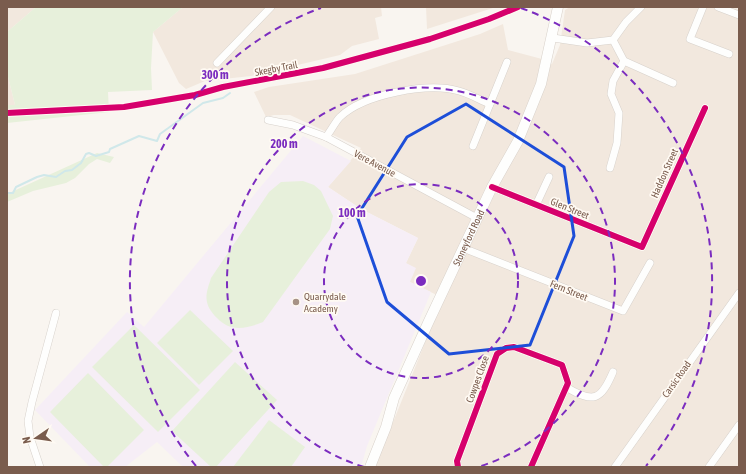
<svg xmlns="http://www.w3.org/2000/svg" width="746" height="474" viewBox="0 0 746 474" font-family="'Asap Condensed',sans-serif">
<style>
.residential{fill:#f2e8de}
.education{fill:#f6eef6}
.green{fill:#e7f0db}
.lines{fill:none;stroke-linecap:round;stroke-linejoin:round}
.stream{stroke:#d0e8ea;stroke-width:2}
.minor-casing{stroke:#d7d1cb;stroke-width:8}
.secondary-casing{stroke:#d9d2cb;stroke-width:11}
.minor{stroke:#fefefd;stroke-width:7}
.secondary{stroke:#fefefd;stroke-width:10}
.cycleway-casing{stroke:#fffaf3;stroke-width:8}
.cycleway{stroke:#d6006c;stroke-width:6}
.marked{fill:none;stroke:#1d4ed8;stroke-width:3;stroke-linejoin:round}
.ring{fill:none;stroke:#7b2cbf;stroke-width:2;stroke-dasharray:7 5}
.poi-dot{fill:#a69286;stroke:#fffaf3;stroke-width:1.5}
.labels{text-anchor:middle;stroke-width:3.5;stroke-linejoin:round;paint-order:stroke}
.street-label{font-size:10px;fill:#7a5c4d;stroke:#fffaf3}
.poi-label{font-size:10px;fill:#7a5c4d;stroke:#fffaf3;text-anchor:start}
.centre{fill:#7b2cbf;stroke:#fffaf3;stroke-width:2}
.ring-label{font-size:12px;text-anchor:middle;font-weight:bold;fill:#7b2cbf;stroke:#fffaf3;stroke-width:3.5;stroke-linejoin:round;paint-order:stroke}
</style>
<rect width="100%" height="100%" fill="#f9f5f0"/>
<g class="residential">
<path d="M 7,7 L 36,7 L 7,32 Z"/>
<path d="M 183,7 L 381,7 L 382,16 L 375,18 L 379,39 L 352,46 L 340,55 L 251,76 L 205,81 L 186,89 L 179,83 L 153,32 Z"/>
<path d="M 426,7 L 496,7 L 427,29 Z"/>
<path d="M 570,7 L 733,7 L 739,9 L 739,467 L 375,467 L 443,298 L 410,282 L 406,263 L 418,238 L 361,209 L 328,187 L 361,148 L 290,115 L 274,115 L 266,117 L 254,92 L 269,87 L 355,74 L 480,34 L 503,24 L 508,50 L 542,59 L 552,64 L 560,45 L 565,10 Z"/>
<path d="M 7,73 L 15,105 L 7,105 Z"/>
</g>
<path class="education" d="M 303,136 L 351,161 L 328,187 L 361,209 L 418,238 L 406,263 L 416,268 L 410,282 L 431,292 L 367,446 L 361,467 L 183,467 L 157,442 L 125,467 L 90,467 L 35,410 L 127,312 L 144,327 Z"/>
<g class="green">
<path d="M 36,7 L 183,7 L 153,32 L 151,68 L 152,90 L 108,92 L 109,112 L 7,123 L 7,105 L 15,105 L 7,73 L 7,32 Z"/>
<path d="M 97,153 L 114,157 L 110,163 L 97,159 L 89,164 L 75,178 L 66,183 L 33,191 L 7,202 L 7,194 Z"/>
<path d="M 303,181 L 314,185 L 321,191 L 333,216 L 330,229 L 263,322 C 246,329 230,332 217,318 C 213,314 208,308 207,302 C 205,294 209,285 211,278 L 269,192 L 281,182 Z"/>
<path d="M 190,310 L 233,351 L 199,385 L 157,343 Z"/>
<path d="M 134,325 L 200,390 L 158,432 L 92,367 Z"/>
<path d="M 235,362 L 277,400 L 216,467 L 211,467 L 172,431 Z"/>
<path d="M 88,373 L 144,430 L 107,467 L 104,467 L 50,412 Z"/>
<path d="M 269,420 L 305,447 L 291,467 L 233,467 Z"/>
</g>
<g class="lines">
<path class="stream" d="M 7,193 L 13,193 L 16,187 L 37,177 L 44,175 L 56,177 L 65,171 L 72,170 L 81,163 L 86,154 L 89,153 L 96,156 L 109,152 L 110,149 L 139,136 L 157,141 L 160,134 L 203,103 L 223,98 L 230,93"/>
<g class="minor-casing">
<g id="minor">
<path d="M 703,7 L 690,39 L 729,54"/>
<path d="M 718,7 L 739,15"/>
<path d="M 553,38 L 587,43 L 613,40 L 626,22 L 641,7"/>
<path d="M 613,40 L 624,61 L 673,83"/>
<path d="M 217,63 L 271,7"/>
<path d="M 268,120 L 293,125 L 326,137 L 477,218"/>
<path d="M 326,137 C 331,131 335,122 340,117 C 364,94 428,82 459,91 C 470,94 480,100 490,104"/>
<path d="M 473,146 L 507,62"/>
<path d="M 610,168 L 617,143 L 619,113 L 611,94 L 613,81 L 624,61"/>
<path d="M 492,187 L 642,247 L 705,108"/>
<path d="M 536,205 L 549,177"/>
<path d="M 463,248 L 623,311 L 650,263"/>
<path d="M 566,387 C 594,404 601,400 613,372"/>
<path d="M 40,467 L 30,437 L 28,421 L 32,402 L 56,313"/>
<path d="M 458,467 L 457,461 L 497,354 L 506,348 L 514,347 L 562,365 L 568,383 L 531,467"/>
<path d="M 615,467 L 739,293"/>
<path d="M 709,467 L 739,425"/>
</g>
</g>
<g class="secondary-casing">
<g id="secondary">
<path id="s1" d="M 370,467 L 386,427 L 394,398 L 428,323 L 492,187 L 518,141 L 541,84 L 558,7"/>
</g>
</g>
<use href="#minor" class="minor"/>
<use href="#secondary" class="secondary"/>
<g class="cycleway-casing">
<g id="cycleway">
<path d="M 7,113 L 124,107 L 195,95 L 223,87 L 323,68 L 430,39 L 489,19 L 518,7"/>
<path d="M 492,187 L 642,247 L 705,108"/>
<path d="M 458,467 L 457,461 L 497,354 L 506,348 L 514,347 L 562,365 L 568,383 L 531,467"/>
</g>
</g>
<use href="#cycleway" class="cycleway"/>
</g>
<path class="marked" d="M 466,104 L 564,167 L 574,236 L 530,345 L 449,354 L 387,302 L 357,216 L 407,137 Z"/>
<g class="ring">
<circle cx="421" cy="281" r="97"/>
<path d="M364 467A194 194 0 1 1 478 467"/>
<path d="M196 466A291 291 0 0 1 321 8M521 8A291 291 0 0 1 646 466"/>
</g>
<circle class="poi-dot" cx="296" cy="302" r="4"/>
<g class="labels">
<g class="street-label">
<text transform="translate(276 68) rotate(-11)" y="4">Skegby Trail</text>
<text transform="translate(375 163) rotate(28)" y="4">Vere Avenue</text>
<text transform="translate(664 173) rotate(-66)" y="4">Haddon Street</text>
<text transform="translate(570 208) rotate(22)" y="4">Glen Street</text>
<text dy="4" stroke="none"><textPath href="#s1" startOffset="250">Stoneyford Road</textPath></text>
<text transform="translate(569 290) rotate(22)" y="4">Fern Street</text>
<text transform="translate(477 379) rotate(-70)" y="4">Cowpes Close</text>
<text transform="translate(676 379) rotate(-55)" y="4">Carsic Road</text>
</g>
<g class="poi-label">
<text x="304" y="300">Quarrydale<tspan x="304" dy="12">Academy</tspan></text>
</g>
</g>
<circle cx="421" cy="281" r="6" class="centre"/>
<g class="ring-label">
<text x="215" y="79">300 m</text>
<text x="284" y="148">200 m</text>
<text x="352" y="217">100 m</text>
</g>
<rect width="746" height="474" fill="none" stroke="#7a5c4d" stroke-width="16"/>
<g transform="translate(36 438) rotate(257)" stroke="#fffaf3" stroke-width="3" paint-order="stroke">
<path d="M0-3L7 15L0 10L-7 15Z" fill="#7a5c4d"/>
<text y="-6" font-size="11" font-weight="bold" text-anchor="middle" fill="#7a5c4d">N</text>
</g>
</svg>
